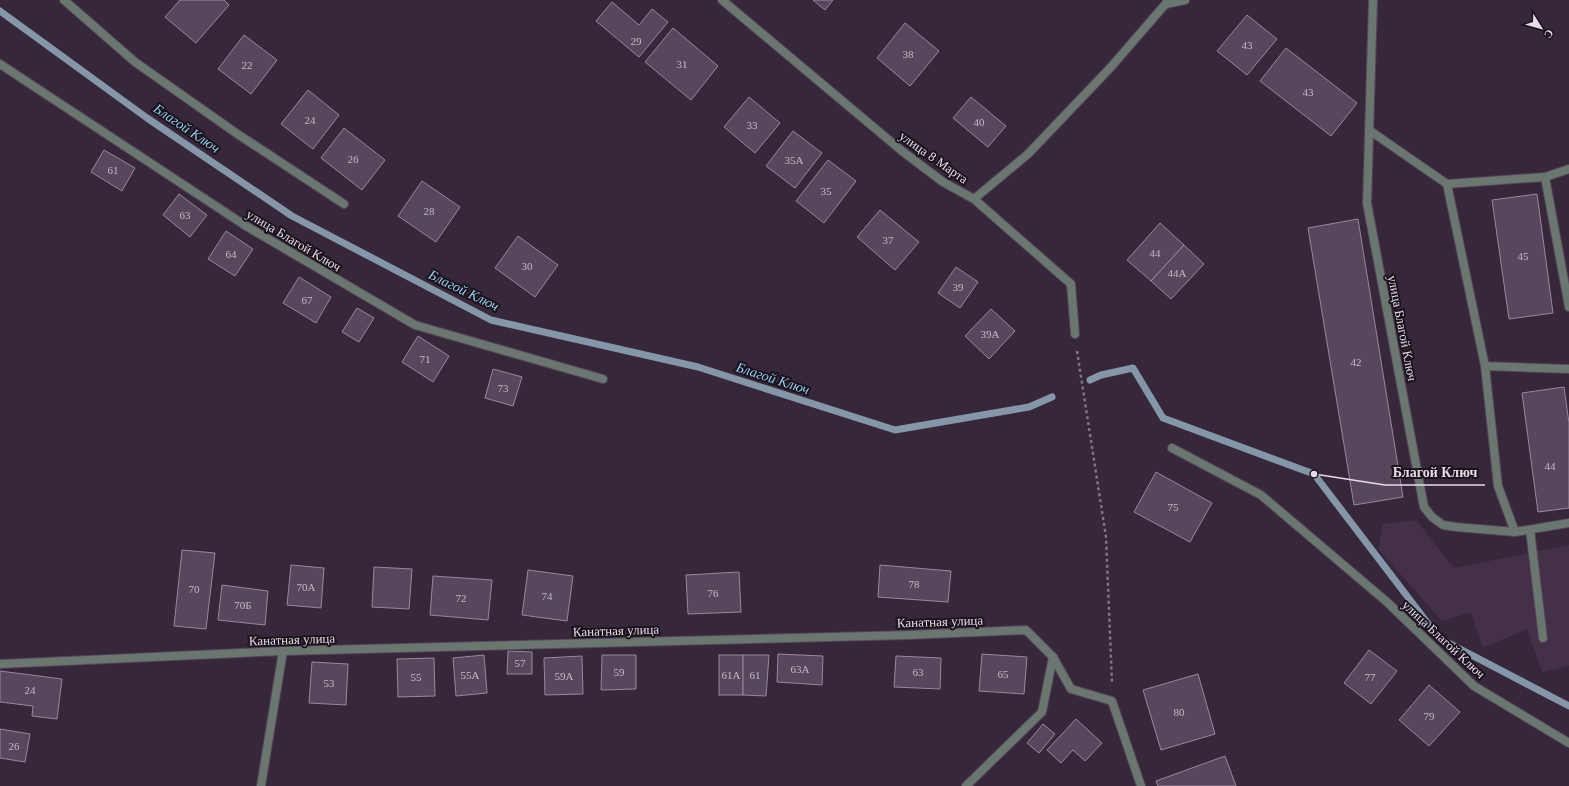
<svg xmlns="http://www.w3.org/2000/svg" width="1569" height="786" viewBox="0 0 1569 786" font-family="'Times New Roman',serif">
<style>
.built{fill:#443049}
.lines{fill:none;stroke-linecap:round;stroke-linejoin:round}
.stream{stroke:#8596a8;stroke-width:7}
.building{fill:#57475c;stroke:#9a879f}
.service-casing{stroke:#534457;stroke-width:10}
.minor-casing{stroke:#534457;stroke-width:10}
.tertiary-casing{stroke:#534457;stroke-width:10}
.path{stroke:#837586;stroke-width:2.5;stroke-dasharray:3 3;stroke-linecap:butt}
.service{stroke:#6a766f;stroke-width:8}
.minor{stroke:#6a766f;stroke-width:8}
.tertiary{stroke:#6a766f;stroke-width:8}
.labels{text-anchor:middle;stroke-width:4;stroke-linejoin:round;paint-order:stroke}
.number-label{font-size:11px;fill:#c2b7c6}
.street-label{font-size:13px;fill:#e6dce9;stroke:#1a131c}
.water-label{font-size:14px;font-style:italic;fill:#99ccf1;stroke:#1a131c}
.leader{fill:none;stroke:#e6dce9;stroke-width:1.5}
.callout-dot{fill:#e6dce9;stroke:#1a131c;stroke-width:1.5}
.callout-label{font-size:14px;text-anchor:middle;font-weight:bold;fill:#e6dce9;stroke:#1a131c;stroke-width:4;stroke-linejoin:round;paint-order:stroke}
</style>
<rect width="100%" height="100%" fill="#37273b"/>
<path class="built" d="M 1416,520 L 1454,568 L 1569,545 L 1569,666 L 1542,672 L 1527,629 L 1483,648 L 1471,612 L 1442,621 L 1378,549 L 1383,524 Z"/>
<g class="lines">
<g class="stream">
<path d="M 0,11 L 147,118 L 292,216 L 491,320 L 698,367 L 895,430 L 1029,407 L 1052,397"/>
<path d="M 1090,380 L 1101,375 L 1133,368 L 1163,418 L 1314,474 L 1439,638 L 1569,706"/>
</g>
</g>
<g class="building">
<path d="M 180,0 L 224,0 L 229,5 L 196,43 L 165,17 Z"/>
<path d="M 813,0 L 833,0 L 825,10 Z"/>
<path d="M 612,2 L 639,25 L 652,9 L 668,22 L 639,57 L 596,21 Z"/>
<path d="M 1247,15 L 1277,39 L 1247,75 L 1217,51 Z"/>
<path d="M 905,23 L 939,51 L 910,86 L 877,58 Z"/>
<path d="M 673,28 L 718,66 L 691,100 L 645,62 Z"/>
<path d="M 244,35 L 277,60 L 251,94 L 218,69 Z"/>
<path d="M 1286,48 L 1357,103 L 1331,136 L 1260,81 Z"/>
<path d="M 308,90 L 339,115 L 313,149 L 281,124 Z"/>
<path d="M 749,97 L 780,123 L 755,153 L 724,127 Z"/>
<path d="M 971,97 L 1006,126 L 988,147 L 953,118 Z"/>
<path d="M 344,128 L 385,160 L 362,190 L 321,158 Z"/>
<path d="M 793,131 L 822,153 L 795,188 L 766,166 Z"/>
<path d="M 104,150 L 135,168 L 122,191 L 91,172 Z"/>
<path d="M 828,160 L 856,181 L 824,223 L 796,201 Z"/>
<path d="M 422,181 L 460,207 L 436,242 L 398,216 Z"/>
<path d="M 179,194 L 207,215 L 190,237 L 163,215 Z"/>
<path d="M 1537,194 L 1553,313 L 1509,319 L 1492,200 Z"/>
<path d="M 880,210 L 919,242 L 895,270 L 857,237 Z"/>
<path d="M 1358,219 L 1403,497 L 1354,505 L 1308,228 Z"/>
<path d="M 1160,223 L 1184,245 L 1151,281 L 1127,260 Z"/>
<path d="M 226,231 L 253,249 L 235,276 L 208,259 Z"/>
<path d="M 518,236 L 558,265 L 535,297 L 495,268 Z"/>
<path d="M 1184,245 L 1204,264 L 1171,299 L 1151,281 Z"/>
<path d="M 956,267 L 978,282 L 960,308 L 938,293 Z"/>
<path d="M 299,277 L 331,297 L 316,323 L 283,303 Z"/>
<path d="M 357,308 L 374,318 L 359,342 L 342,332 Z"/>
<path d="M 991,309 L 1015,331 L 989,359 L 965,336 Z"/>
<path d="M 418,336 L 449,356 L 433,382 L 402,362 Z"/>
<path d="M 493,369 L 522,377 L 513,406 L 485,398 Z"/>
<path d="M 1564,387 L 1569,423 L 1569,508 L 1538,512 L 1522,393 Z"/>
<path d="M 1156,472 L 1212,503 L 1190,542 L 1134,512 Z"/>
<path d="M 182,550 L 215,553 L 206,629 L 174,626 Z"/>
<path d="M 291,565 L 324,568 L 321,608 L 287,605 Z"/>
<path d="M 880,565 L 951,571 L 948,602 L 878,597 Z"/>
<path d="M 374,567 L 412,569 L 409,609 L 372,607 Z"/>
<path d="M 528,570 L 573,576 L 567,621 L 522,615 Z"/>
<path d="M 739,572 L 741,612 L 688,614 L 686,575 Z"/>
<path d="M 433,576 L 492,580 L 488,620 L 430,615 Z"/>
<path d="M 222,585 L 268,591 L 265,625 L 218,620 Z"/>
<path d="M 1369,650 L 1397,671 L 1371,704 L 1344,683 Z"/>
<path d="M 508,651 L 532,652 L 532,674 L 507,674 Z"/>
<path d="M 778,654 L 823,656 L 822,685 L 777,682 Z"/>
<path d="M 982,654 L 1027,657 L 1024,694 L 979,691 Z"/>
<path d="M 484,655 L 487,693 L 456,696 L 453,658 Z"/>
<path d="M 602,655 L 636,655 L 636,689 L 601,690 Z"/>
<rect x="719" y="655" width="24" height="40"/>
<path d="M 743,655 L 769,655 L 766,696 L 743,695 Z"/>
<path d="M 582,656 L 583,694 L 545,695 L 544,658 Z"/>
<path d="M 896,656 L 941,658 L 940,689 L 894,687 Z"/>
<path d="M 434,658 L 435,696 L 398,697 L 397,659 Z"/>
<path d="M 312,662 L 348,664 L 346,705 L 309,703 Z"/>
<path d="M 0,671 L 62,679 L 57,719 L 32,716 L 33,706 L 0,702 Z"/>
<path d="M 1198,674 L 1215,734 L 1161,750 L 1143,690 Z"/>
<path d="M 1429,685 L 1460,712 L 1429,746 L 1399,720 Z"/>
<path d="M 1076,719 L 1102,743 L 1085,761 L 1073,750 L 1061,763 L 1047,750 Z"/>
<path d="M 1043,724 L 1055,734 L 1039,753 L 1027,743 Z"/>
<path d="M 0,729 L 30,734 L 25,762 L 0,758 Z"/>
<path d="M 1225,756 L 1236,786 L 1158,786 L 1156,781 Z"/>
</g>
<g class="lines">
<g class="service-casing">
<g id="service">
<path d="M 1369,130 L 1447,184 L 1545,177 L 1569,169"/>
<path d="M 1545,177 L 1569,307"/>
<path d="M 1447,184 L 1485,366 L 1498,486 L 1515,532"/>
<path d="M 1485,366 L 1569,369"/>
<path d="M 1530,530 L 1543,638"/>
</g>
</g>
<g class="minor-casing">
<g id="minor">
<path d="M 64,0 L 135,62 L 236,133 L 344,204"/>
<path d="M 1373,0 L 1367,203 L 1424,507 L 1432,517 L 1443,525 L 1456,527 L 1515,532 L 1569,523"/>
<path d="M 0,64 L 246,226 L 415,325 L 603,379"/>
<path d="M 974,199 L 1071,284 L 1075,334"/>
<path d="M 1172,448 L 1261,495 L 1387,602 L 1474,686 L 1569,743"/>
<path d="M 0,664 L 283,651 L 909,635 L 1026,630 L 1053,657 L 1071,689 L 1112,701 L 1141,786"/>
<path d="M 261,786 L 283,651"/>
<path d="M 966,786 L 1042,712 L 1053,657"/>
</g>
</g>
<g class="tertiary-casing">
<g id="tertiary">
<path d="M 722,0 L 902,151 L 943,182 L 974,199 L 1028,154 L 1111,67 L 1169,0"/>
<path d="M 1166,4 L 1185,0"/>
</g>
</g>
<path class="path" d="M 1077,351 L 1106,537 L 1112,683"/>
<use href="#service" class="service"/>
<use href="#minor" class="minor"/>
<use href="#tertiary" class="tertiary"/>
</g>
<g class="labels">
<g class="number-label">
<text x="636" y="45">29</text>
<text x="1247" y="49">43</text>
<text x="908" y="58">38</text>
<text x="682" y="68">31</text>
<text x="247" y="69">22</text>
<text x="1308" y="96">43</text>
<text x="310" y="124">24</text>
<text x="979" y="126">40</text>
<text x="752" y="129">33</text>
<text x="353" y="163">26</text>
<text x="794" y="164">35А</text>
<text x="113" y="174">61</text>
<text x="826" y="195">35</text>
<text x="429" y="215">28</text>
<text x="185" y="219">63</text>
<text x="888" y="244">37</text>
<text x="1155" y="257">44</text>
<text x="231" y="258">64</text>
<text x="1523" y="260">45</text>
<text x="527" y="270">30</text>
<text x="1177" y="277">44А</text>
<text x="958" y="291">39</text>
<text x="307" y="304">67</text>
<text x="990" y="338">39А</text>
<text x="425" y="363">71</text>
<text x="1356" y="366">42</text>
<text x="503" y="392">73</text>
<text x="1550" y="470">44</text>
<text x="1173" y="511">75</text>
<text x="914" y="588">78</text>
<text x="306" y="591">70А</text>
<text x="194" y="593">70</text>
<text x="713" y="597">76</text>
<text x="547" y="600">74</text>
<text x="461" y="602">72</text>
<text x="243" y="609">70Б</text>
<text x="520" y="667">57</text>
<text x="800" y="673">63А</text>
<text x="619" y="676">59</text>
<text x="918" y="676">63</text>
<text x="1003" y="678">65</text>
<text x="470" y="679">55А</text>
<text x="731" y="679">61А</text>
<text x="755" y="679">61</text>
<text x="564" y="680">59А</text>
<text x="416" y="681">55</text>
<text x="1370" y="681">77</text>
<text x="329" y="687">53</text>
<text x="30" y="694">24</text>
<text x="1179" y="716">80</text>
<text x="1429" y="720">79</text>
<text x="14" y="750">26</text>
</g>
<g class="street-label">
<text transform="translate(934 157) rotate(35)" y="5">улица 8 Марта</text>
<text transform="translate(294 240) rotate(31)" y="5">улица Благой Ключ</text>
<text transform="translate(1403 328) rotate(79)" y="5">улица Благой Ключ</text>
<text transform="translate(940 621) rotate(-2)" y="5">Канатная улица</text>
<text transform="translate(616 630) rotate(-2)" y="5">Канатная улица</text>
<text transform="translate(292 639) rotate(-2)" y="5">Канатная улица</text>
<text transform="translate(1444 639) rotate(43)" y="5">улица Благой Ключ</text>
</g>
<g class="water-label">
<text transform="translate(187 128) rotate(34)" y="5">Благой Ключ</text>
<text transform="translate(464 290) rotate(26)" y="5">Благой Ключ</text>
<text transform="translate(773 378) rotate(18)" y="5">Благой Ключ</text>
</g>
</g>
<path class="leader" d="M1314 474L1385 485H1485"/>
<circle class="callout-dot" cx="1314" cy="474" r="4"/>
<g class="callout-label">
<text x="1435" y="477">Благой Ключ</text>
</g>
<g transform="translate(1541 28) rotate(127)" stroke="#1a131c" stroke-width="3" paint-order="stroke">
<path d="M0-3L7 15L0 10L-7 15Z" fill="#e6dce9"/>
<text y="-6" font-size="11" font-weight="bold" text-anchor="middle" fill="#e6dce9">С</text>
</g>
</svg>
